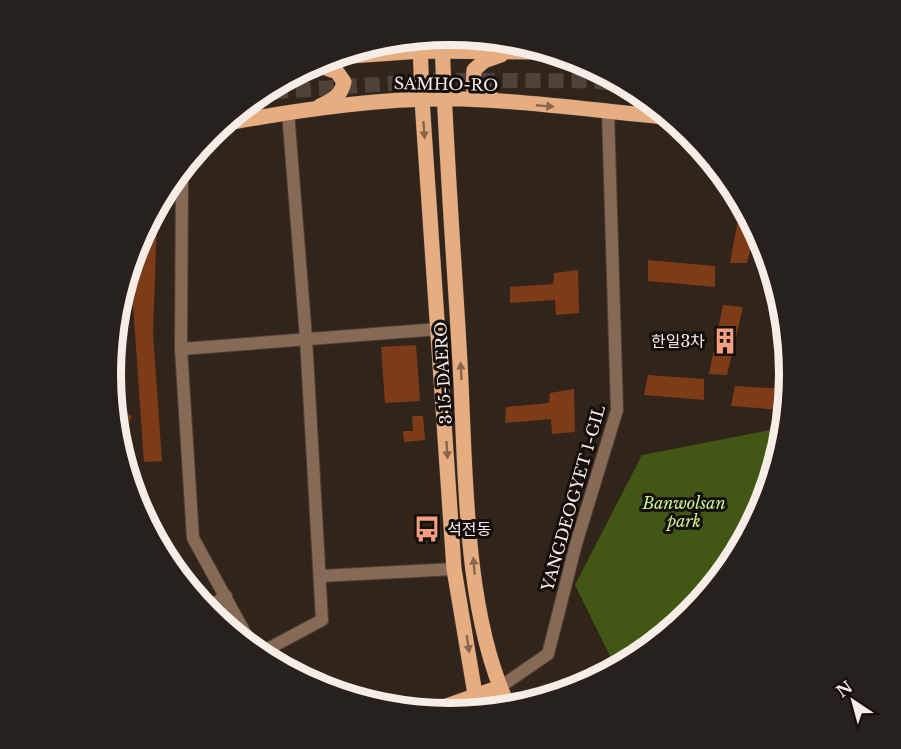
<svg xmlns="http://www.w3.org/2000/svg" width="901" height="749" viewBox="0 0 901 749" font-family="'Libre Baskerville','Noto Sans KR',serif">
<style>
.green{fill:#415713}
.building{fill:#7e3b17}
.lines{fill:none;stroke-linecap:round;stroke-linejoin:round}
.primary-tunnel{stroke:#4f423a;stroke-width:15;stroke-dasharray:15 8;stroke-linecap:butt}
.minor-casing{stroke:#4d4038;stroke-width:14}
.primary-casing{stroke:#4d4038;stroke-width:16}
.minor{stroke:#866a55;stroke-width:12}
.primary{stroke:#e6ad81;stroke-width:15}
.oneway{fill:#88664c}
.labels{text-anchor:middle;stroke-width:6;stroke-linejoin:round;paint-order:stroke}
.street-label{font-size:16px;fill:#f6ede7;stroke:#150f0b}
.poi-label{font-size:16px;fill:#f6ede7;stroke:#150f0b;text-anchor:end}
.park-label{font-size:16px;font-style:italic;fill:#c8f08b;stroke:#150f0b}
.rim{fill:none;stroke:#f6ede7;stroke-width:8}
</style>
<rect width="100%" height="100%" fill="#31241b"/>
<path class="green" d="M 780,428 L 764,505 L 691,615 L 615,666 L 575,585 L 642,455 Z"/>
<g class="building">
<path d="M 740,208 L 755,230 L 747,263 L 730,263 Z"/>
<path d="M 152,220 L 157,221 L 153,333 L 162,461 L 144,462 L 133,305 L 137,244 Z"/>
<path d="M 648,260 L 715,266 L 715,287 L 648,281 Z"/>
<path d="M 578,270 L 579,313 L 556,315 L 555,300 L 510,303 L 510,287 L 553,284 L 554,273 Z"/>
<path d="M 723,305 L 743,307 L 727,375 L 709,374 Z"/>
<path d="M 416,345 L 420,401 L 385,403 L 381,347 Z"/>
<path d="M 648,375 L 704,379 L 704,400 L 644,395 Z"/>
<path d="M 735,386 L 788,389 L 783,410 L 731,406 Z"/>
<path d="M 574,389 L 575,432 L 552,434 L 551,419 L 505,423 L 506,407 L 549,403 L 550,393 Z"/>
<path d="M 118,411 L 132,416 L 123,436 Z"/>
<path d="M 412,416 L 423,416 L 425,440 L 404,442 L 403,431 L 413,431 Z"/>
</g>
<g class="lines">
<path class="primary-tunnel" d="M 273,92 L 434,80 L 596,81 L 616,84"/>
<g class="minor-casing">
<g id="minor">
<path d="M 182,176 L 181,349 L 193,538 L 250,642"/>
<path d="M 181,349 L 439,329"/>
<path d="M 321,576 L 454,569"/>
<path d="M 206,609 L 226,596"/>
<path d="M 264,651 L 322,620 L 306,338 L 288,112"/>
<path d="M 500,687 L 548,654 L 576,544 L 617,410 L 608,112"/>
</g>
</g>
<g class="primary-casing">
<g id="primary">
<path d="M 442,36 C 445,145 454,254 460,363 C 466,469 463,607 507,703"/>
<path d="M 420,41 L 422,100 L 454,569 L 475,694 L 482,708"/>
<path d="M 337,57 L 421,51 L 541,52"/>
<path d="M 315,64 L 337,72 L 344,82 C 341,96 333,100 320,106"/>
<path d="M 492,98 L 473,87 L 474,70 L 484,61 L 501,55"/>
<path d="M 227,123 C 305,109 385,97 464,99 C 531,101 599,111 665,117"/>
<path d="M 432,711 L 500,687"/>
</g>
</g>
<use href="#minor" class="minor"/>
<use href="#primary" class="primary"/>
</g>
<defs><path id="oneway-solid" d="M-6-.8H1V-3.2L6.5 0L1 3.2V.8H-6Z" transform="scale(1.5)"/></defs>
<g class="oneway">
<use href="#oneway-solid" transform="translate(545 106) rotate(5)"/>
<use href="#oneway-solid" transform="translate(424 130) rotate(86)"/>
<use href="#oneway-solid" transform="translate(461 371) rotate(-93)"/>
<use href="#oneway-solid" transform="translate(447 450) rotate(86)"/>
<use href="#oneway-solid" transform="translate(474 566) rotate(-95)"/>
<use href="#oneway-solid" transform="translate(468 644) rotate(82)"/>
</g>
<defs>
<g id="building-bare" transform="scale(2.07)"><path d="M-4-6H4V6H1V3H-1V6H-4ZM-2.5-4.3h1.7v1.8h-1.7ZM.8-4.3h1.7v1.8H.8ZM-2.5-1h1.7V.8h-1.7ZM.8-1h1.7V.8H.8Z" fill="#f3a082" stroke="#150f0b" stroke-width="2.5" paint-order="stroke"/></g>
<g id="bus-bare" transform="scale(2.07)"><path d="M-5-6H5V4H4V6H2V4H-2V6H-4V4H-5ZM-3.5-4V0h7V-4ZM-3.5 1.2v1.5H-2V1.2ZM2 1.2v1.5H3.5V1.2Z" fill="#f3a082" stroke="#150f0b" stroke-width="2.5" paint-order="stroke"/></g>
</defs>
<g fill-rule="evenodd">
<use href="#building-bare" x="725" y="341"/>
<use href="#bus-bare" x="427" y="529"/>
</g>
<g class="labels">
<g class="street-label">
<text transform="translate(446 84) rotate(1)" y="6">SAMHO-RO</text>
<text transform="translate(443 373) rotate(-93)" y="6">3·15-DAERO</text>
<text transform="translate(573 498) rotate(-74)" y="6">YANGDEOGYET 1-GIL</text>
</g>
<g class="poi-label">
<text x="705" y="347">한일3차</text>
<text x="447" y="535" text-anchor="start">석전동</text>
</g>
<g class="park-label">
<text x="684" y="509">Banwolsan<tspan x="684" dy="18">park</tspan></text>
</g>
</g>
<path d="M0 0H901V749H0ZM121 374a329 329 0 1 1 658 0a329 329 0 1 1-658 0Z" fill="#27211d" fill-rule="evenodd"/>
<path class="rim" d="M121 374a329 329 0 1 1 658 0a329 329 0 1 1-658 0Z"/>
<g transform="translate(853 701) rotate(324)" stroke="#150f0b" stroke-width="4.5" paint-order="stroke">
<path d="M0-4.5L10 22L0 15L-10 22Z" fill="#f6ede7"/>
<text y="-9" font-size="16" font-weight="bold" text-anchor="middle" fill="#f6ede7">N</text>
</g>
</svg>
